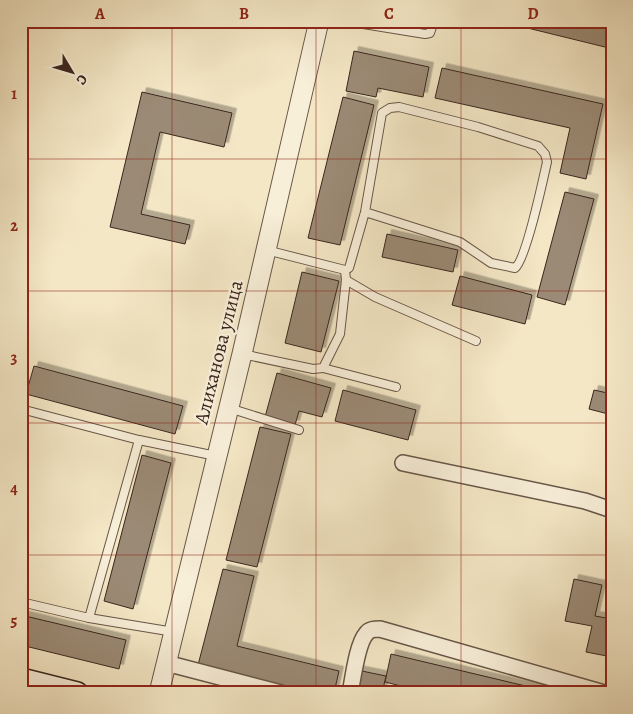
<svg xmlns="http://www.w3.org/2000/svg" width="633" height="714" viewBox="0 0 633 714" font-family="Alegreya,serif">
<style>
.building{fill:#9b8a75;stroke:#3a261e;filter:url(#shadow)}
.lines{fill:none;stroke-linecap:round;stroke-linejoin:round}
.service-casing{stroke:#685648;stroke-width:10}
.minor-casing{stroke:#685648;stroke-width:18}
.tertiary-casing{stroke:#685648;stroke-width:21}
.secondary-casing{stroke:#3a261e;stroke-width:24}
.service{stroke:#f8efd9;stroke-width:8}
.minor{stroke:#f8efd9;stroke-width:15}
.tertiary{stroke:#f8efd9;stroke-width:19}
.secondary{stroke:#f8efd9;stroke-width:21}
.grid{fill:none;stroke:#8f2418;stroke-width:1;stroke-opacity:0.55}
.labels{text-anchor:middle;stroke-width:5;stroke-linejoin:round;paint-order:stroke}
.street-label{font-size:20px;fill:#3a261e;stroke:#f8efd9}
.neatline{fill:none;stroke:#8f2418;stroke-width:2}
.grid-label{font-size:16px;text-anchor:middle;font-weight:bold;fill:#8f2418}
</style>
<defs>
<filter id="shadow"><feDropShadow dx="4.5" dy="-4.5" stdDeviation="0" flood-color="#0004"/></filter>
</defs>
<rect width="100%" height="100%" fill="#f4e7c5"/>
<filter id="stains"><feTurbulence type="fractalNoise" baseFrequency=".004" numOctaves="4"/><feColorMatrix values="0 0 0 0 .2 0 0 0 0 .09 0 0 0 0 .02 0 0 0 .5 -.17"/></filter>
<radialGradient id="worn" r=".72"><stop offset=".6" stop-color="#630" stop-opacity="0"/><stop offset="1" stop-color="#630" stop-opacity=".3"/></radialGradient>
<g class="building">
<path d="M 499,21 L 612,21 L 612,38 L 609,48 Z"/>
<path d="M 354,51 L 429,67 L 423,97 L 378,88 L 376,97 L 346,91 Z"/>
<path d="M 442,68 L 603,104 L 586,179 L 560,173 L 570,128 L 435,98 Z"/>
<path d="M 142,92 L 232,113 L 224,147 L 160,132 L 141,214 L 190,225 L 185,244 L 110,227 Z"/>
<path d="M 343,97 L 374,105 L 340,245 L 308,238 Z"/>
<path d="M 565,192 L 594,199 L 565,305 L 537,297 Z"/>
<path d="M 387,234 L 458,250 L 453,272 L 382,257 Z"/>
<path d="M 302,272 L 339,281 L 321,352 L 285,343 Z"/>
<path d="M 460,276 L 532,295 L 525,324 L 452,305 Z"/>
<path d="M 34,366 L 183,406 L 175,434 L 26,394 Z"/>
<path d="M 277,373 L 331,388 L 322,417 L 299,411 L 295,425 L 265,417 Z"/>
<path d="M 343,390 L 416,410 L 408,440 L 335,421 Z"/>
<path d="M 594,390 L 612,394 L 612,415 L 589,409 Z"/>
<path d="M 260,427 L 291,434 L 257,567 L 226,560 Z"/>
<path d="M 142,455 L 171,463 L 133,609 L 104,601 Z"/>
<path d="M 223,569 L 254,576 L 237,646 L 339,671 L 334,693 L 310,693 L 198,665 Z"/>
<path d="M 574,579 L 602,585 L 595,616 L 612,619 L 612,657 L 586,652 L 592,626 L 565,621 Z"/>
<path d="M 21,615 L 126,640 L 119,669 L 21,645 Z"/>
<path d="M 391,654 L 555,693 L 429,693 L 385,682 Z"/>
<path d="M 357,670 L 386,676 L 382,693 L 352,693 Z"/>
</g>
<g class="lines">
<g class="service-casing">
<g id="service">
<path d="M 345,21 L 425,34 L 430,33 L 434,21"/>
<path d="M 266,250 L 345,270 L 349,268 L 365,212 L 382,113 L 390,108 L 399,107 L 478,127 L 538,146 L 545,154 L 547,162 C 543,180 526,260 515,268 L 491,263 L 460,242 L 365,212"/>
<path d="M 346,280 L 375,297 L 476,341"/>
<path d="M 242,354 L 313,369 L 323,368 L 340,334 L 346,280 L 345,270"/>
<path d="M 323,368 L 396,387"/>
<path d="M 229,408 L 299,430"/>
<path d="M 21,409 L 139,440 L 89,618"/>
<path d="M 139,440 L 216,456"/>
<path d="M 21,602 L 89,618 L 174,632"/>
</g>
</g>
<g class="minor-casing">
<g id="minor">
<path d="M 403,463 L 585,501 L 612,510"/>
<path d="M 166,663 L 281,693"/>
<path d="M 350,693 C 353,679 357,644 366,634 C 369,629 375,629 380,629 L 604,693"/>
</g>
</g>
<g class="tertiary-casing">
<path id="tertiary" d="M 159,693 L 242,354 L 319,21"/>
</g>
<g class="secondary-casing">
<path id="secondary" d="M 21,679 L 77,693"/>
</g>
<use href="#service" class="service"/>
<use href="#minor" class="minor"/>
<use href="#tertiary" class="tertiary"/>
<use href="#secondary" class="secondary"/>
</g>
<path class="grid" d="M 172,21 L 172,693M 316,21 L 316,693M 461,21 L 461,693M 21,159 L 612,159M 21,291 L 612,291M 21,423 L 612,423M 21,555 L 612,555"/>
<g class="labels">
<g class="street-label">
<text transform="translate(218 352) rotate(-76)" y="7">Алиханова улица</text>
</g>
</g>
<rect width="633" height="714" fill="none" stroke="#f4e7c5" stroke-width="55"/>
<g transform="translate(72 72) rotate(128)" stroke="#f8efd9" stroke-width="4" paint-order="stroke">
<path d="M0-4L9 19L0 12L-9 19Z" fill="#3a261e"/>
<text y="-8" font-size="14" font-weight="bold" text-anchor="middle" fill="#3a261e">С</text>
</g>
<rect x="28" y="28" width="578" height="658" class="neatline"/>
<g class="grid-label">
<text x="100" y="19">A</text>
<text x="244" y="19">B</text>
<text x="389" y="19">C</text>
<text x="533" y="19">D</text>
<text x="14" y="99">1</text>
<text x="14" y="231">2</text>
<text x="14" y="363">3</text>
<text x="14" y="494">4</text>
<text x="14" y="626">5</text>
</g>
<rect width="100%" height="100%" filter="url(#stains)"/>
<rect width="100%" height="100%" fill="url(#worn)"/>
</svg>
